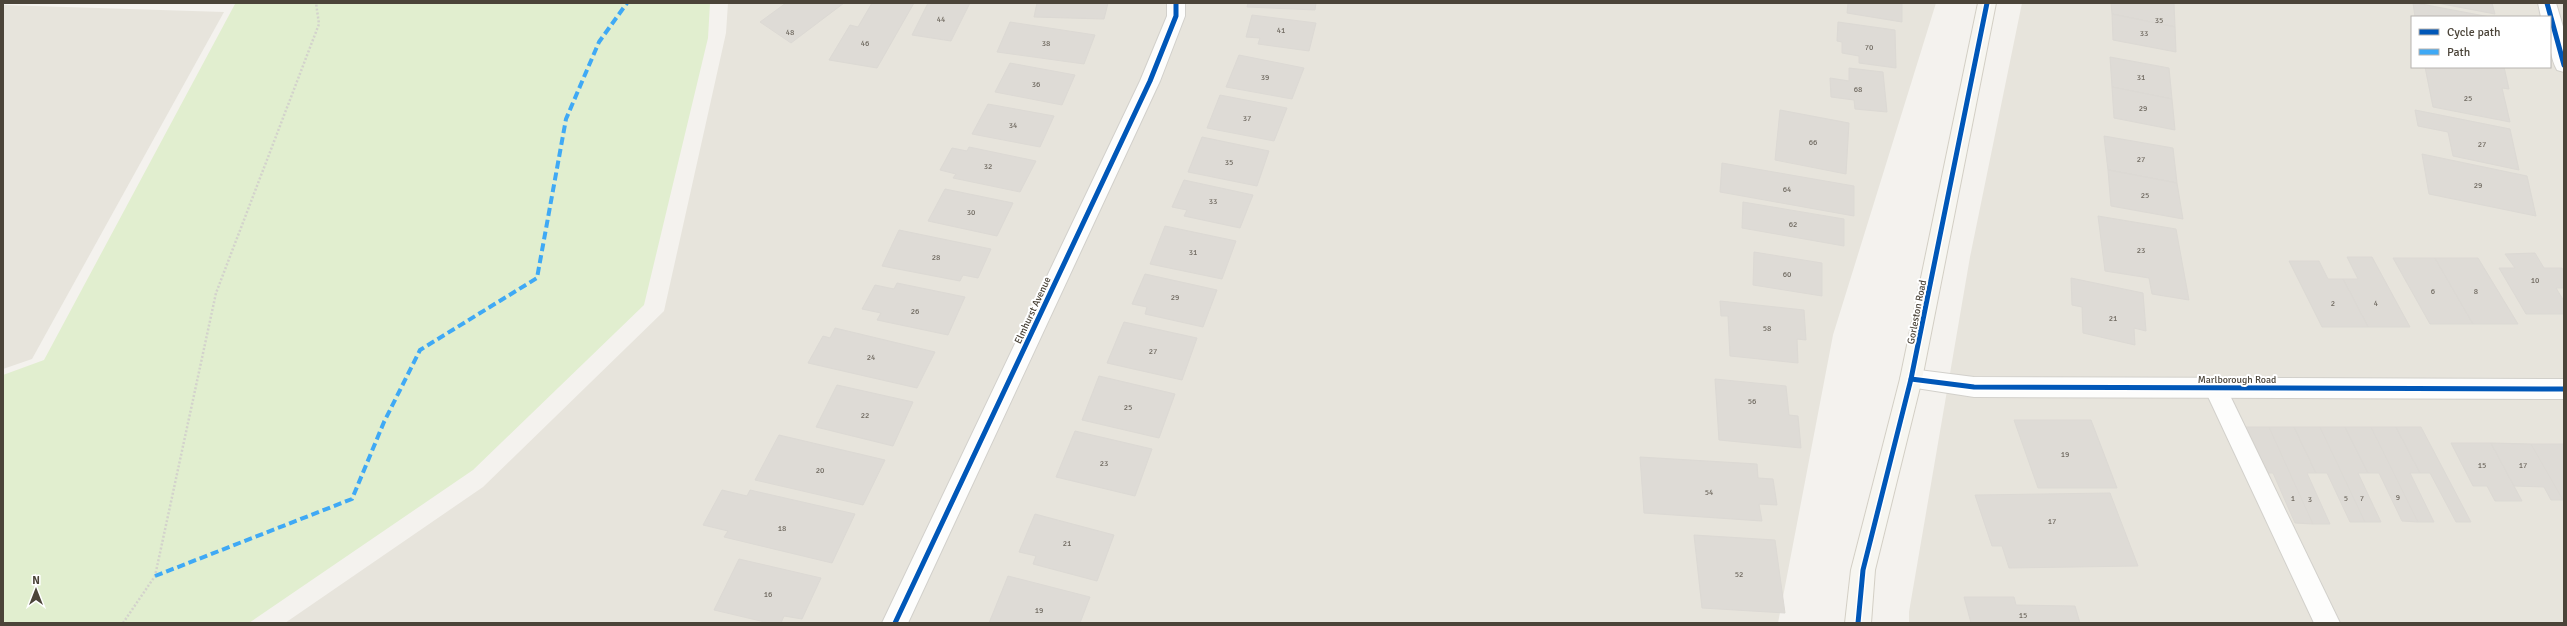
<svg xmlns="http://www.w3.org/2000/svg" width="2567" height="626" viewBox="0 0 2567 626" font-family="Signika,sans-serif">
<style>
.residential{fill:#e7e4dc;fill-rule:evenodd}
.green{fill:#e1eecf}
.building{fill:#dedbd6;stroke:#dcd9d4}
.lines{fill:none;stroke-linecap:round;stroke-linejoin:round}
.lane-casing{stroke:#d2d0cb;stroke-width:2}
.street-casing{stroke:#d2d0cb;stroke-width:2}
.secondary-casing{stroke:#d3cfc5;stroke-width:2}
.path{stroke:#d3d2cc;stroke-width:2.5;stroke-dasharray:2 2;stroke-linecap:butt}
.lane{fill:#fdfdfc;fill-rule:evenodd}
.street{fill:#fdfdfc;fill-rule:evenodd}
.secondary{fill:#f7f6f1;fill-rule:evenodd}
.quiet{stroke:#3fa9f5;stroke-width:4;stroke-dasharray:8 4;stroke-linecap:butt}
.cycleway-casing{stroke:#fff;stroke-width:8}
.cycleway{stroke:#0057b8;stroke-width:5}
.labels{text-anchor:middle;stroke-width:4;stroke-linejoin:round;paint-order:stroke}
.number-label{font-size:8px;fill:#706a61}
.street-label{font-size:10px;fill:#4b4439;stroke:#fff}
</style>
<rect width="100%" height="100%" fill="#f4f2ee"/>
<g class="residential">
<path d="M 728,3 L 1936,3 L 1833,335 L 1778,623 L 285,623 L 483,487 L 664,311 L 726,33 Z"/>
<path d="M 2022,3 L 2564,3 L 2564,623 L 1909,623 L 1909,612 L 1970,257 ZM 2412,17 L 2550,17 L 2550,67 L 2412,67 Z"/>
<path d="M 3,5 L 224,12 L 32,359 L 3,369 Z"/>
</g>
<path class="green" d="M 216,3 L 710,3 L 708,38 L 644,305 L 473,470 L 249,623 L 3,623 L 3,375 L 44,360 L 235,4 Z"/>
<g class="building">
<path d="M 786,3 L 844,3 L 791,43 L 760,22 Z"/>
<path d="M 872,3 L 914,3 L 877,68 L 829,60 L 850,25 L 858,27 Z"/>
<path d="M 928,3 L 970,3 L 951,41 L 912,35 Z"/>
<path d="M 1037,3 L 1108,3 L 1104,19 L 1034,17 Z"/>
<path d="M 1248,3 L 1316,3 L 1315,10 L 1247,7 Z"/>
<path d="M 1848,3 L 1902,3 L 1902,22 L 1847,13 Z"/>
<path d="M 2111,3 L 2174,3 L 2175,27 L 2112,14 Z"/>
<path d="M 2413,3 L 2416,3 L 2490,17 L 2415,17 Z"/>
<path d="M 2437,3 L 2492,3 L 2495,14 Z"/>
<path d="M 2112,14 L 2175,27 L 2176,52 L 2113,40 Z"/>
<path d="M 1252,15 L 1316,23 L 1309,51 L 1258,44 L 1260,38 L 1246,37 Z"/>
<path d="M 1010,22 L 1095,35 L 1084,64 L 997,52 Z"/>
<path d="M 1838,22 L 1895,30 L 1896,68 L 1859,63 L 1859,56 L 1842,53 L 1842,42 L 1837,41 Z"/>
<path d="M 1239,55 L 1304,68 L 1292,99 L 1226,87 Z"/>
<path d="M 2110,57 L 2169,68 L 2172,99 L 2112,87 Z"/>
<path d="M 1010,63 L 1075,75 L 1062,105 L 995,92 Z"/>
<path d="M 2425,67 L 2504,67 L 2509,89 L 2502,88 L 2510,122 L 2433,107 Z"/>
<path d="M 1849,68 L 1883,72 L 1887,112 L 1855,109 L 1854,100 L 1831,97 L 1830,78 L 1849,81 Z"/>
<path d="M 2112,87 L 2172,99 L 2175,130 L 2114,118 Z"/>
<path d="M 1220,95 L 1287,108 L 1274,141 L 1207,128 Z"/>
<path d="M 988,104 L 1054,116 L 1040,147 L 972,134 Z"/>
<path d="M 1780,110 L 1849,123 L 1846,174 L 1775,160 Z"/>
<path d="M 2415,110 L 2510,129 L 2519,170 L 2453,156 L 2448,132 L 2418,126 Z"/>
<path d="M 2104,136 L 2173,148 L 2177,183 L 2108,170 Z"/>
<path d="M 1202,137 L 1269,151 L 1257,186 L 1188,172 Z"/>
<path d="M 969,147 L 1036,161 L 1020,192 L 953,178 L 956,174 L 940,170 L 952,148 L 967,151 Z"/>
<path d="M 2422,154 L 2527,176 L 2536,216 L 2429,194 Z"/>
<path d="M 1722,163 L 1854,186 L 1854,216 L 1720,192 Z"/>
<path d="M 2108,170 L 2177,183 L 2183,219 L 2111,206 Z"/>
<path d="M 1184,180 L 1253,195 L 1240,228 L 1184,216 L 1187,210 L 1172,207 Z"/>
<path d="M 945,189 L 1013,203 L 997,236 L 928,221 Z"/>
<path d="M 1743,202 L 1844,219 L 1844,246 L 1742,228 Z"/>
<path d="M 2098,216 L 2176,229 L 2189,300 L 2152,294 L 2149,278 L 2105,271 Z"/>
<path d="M 1165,226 L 1236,241 L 1222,279 L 1150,264 Z"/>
<path d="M 899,230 L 991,249 L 978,278 L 963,275 L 960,281 L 882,266 Z"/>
<path d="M 1754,252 L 1822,263 L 1822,296 L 1753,285 Z"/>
<path d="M 2535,253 L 2544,268 L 2562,268 L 2564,272 L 2564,288 L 2556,288 L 2564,301 L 2564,314 L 2526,314 L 2499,268 L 2515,268 L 2505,254 Z"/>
<path d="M 2347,257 L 2372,257 L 2410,327 L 2368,327 L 2343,279 L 2358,279 Z"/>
<path d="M 2393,258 L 2435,258 L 2473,324 L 2430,324 Z"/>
<path d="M 2435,258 L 2478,258 L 2518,324 L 2473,324 Z"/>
<path d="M 2289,261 L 2319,261 L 2328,279 L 2343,279 L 2368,327 L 2322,327 Z"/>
<path d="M 1145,274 L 1217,290 L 1203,327 L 1145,314 L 1147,307 L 1132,304 Z"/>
<path d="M 2071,278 L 2143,293 L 2146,331 L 2134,328 L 2135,345 L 2083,333 L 2082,307 L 2072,305 Z"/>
<path d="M 897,283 L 965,297 L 948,335 L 877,320 L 881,313 L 862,309 L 875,285 L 894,289 Z"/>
<path d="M 1720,301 L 1804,310 L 1806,340 L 1797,339 L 1798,363 L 1730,356 L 1728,316 L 1721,316 Z"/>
<path d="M 1124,322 L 1197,338 L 1182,380 L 1107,363 Z"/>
<path d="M 835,328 L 935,352 L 917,388 L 808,363 L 823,336 L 830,338 Z"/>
<path d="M 1099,376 L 1175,394 L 1159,438 L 1082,420 Z"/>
<path d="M 1715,379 L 1786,386 L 1789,415 L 1798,416 L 1801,448 L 1719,440 Z"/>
<path d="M 837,385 L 913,402 L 893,446 L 816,427 Z"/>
<path d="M 2014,420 L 2091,420 L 2117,488 L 2038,488 Z"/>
<path d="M 2243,427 L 2269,427 L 2313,524 L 2295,523 L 2273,473 L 2264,473 Z"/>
<path d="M 2269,427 L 2294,427 L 2316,473 L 2307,473 L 2330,524 L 2313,524 Z"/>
<path d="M 2294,427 L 2320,427 L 2365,522 L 2350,522 L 2327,473 L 2316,473 Z"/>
<path d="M 2320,427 L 2345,427 L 2368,473 L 2358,473 L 2381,522 L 2365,522 Z"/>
<path d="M 2345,427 L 2371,427 L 2418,522 L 2402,521 L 2379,473 L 2368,473 Z"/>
<path d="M 2371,427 L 2396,427 L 2420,473 L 2410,473 L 2434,522 L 2418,522 Z"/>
<path d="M 2396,427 L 2421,427 L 2471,522 L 2456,522 L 2430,473 L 2420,473 Z"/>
<path d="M 1075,431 L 1152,449 L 1135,496 L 1056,477 Z"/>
<path d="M 779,435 L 885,460 L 863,505 L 755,480 Z"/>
<path d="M 2451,443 L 2491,443 L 2522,501 L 2495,501 L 2487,486 L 2473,486 Z"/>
<path d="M 2491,443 L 2531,444 L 2563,500 L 2551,500 L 2544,487 L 2514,486 Z"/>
<path d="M 2531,444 L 2564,444 L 2564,500 L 2563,500 Z"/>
<path d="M 1640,457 L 1757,464 L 1758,478 L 1773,479 L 1777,505 L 1759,504 L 1762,521 L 1644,513 Z"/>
<path d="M 722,490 L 747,496 L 750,490 L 855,514 L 832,563 L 724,537 L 728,531 L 703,525 Z"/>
<path d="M 2110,493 L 2138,566 L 2009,568 L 2002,546 L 1992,546 L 1975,495 Z"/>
<path d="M 1035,514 L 1114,535 L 1097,581 L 1033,564 L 1036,556 L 1019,552 Z"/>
<path d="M 1694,535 L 1775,540 L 1785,613 L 1702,608 Z"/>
<path d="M 739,559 L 821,578 L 802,619 L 784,616 L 781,623 L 769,623 L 714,610 Z"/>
<path d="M 1008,576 L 1090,597 L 1080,623 L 989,623 Z"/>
<path d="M 1964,597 L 2014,597 L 2016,605 L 2075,606 L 2080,623 L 1971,623 Z"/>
</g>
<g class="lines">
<g class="lane-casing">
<path id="lane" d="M 2215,378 L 2223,381 L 2340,623 L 2314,623 L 2204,388 L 2207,381 Z"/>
</g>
<g class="street-casing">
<g id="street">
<path d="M 1167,3 L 1185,3 L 1185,16 L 1160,81 L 908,623 L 882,623 L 1140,81 L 1167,16 Z"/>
<path d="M 2538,3 L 2556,3 L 2564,30 L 2564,72 L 2557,70 C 2548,54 2550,35 2550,17 L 2541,17 Z"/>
<path d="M 1911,369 L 1974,377 L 2564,379 L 2564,399 L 1974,397 L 1903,386 L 1900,379 L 1903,372 Z"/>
</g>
</g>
<g class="secondary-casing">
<path id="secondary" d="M 1978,3 L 1996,3 L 1922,379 L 1875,570 L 1871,623 L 1845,623 L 1851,570 L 1900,379 Z"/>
</g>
<path class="path" d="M 123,623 L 155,576 L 216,293 L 319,24 L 316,3"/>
<use href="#lane" class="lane"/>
<use href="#street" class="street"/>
<use href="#secondary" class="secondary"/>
<path class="quiet" d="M 155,576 L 352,499 L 384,422 L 420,350 L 537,278 L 566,119 L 599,42 L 627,3"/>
<g class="cycleway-casing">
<g id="cycleway">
<path d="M 2547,3 L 2564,65"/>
<path d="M 1911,379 L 1974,387 L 2564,389"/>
<path d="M 895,623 L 1150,81 L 1176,16 L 1176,3"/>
<path d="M 1858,623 L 1863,570 L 1911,379 L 1987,3"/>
</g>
</g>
<use href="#cycleway" class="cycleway"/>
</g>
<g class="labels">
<g class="number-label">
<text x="941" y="22">44</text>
<text x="2159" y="23">35</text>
<text x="1281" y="33">41</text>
<text x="790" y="35">48</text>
<text x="2144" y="36">33</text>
<text x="865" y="46">46</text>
<text x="1046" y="46">38</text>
<text x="1869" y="50">70</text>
<text x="1265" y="80">39</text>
<text x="2141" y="80">31</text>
<text x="1036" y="87">36</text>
<text x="1858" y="92">68</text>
<text x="2468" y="101">25</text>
<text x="2143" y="111">29</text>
<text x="1247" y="121">37</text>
<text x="1013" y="128">34</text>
<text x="1813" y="145">66</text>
<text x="2482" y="147">27</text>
<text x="2141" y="162">27</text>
<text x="1229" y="165">35</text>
<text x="988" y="169">32</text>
<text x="2478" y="188">29</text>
<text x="1787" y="192">64</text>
<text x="2145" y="198">25</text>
<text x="1213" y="204">33</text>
<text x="971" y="215">30</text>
<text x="1793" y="227">62</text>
<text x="2141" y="253">23</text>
<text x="1193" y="255">31</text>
<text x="936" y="260">28</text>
<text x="1787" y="277">60</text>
<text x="2535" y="283">10</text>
<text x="2433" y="294">6</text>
<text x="2476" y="294">8</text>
<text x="1175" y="300">29</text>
<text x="2333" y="306">2</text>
<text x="2376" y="306">4</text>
<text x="915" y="314">26</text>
<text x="2113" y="321">21</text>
<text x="1767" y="331">58</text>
<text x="1153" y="354">27</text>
<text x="871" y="360">24</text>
<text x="1752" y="404">56</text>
<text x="1128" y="410">25</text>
<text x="865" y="418">22</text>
<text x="2065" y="457">19</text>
<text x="1104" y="466">23</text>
<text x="2482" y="468">15</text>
<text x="2523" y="468">17</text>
<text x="820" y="473">20</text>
<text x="1709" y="495">54</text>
<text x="2398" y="500">9</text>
<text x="2293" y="501">1</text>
<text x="2346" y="501">5</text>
<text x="2362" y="501">7</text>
<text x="2310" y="502">3</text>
<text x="2052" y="524">17</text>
<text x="782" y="531">18</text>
<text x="1067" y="546">21</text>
<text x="1739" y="577">52</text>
<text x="768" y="597">16</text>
<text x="1039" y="613">19</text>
<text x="2023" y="618">15</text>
</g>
<g class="street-label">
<text transform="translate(1032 310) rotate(-65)" y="4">Elmhurst Avenue</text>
<text transform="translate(1916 312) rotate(-79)" y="4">Gorleston Road</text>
<text x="2237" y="383">Marlborough Road</text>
</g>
</g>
<rect width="2567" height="626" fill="none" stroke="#4b4439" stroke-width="8"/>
<rect x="2411" y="16" width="140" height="52" fill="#ffffff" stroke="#b7b4b0"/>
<rect x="2419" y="29" width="20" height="6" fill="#0057b8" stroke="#b7b4b0"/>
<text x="2447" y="36" font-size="12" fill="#4b4439">Cycle path</text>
<rect x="2419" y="49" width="20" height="6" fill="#3fa9f5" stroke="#b7b4b0"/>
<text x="2447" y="56" font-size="12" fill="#4b4439">Path</text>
<g transform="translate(36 590)" stroke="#ffffff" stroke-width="3" paint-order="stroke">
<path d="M0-3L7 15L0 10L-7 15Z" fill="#4b4439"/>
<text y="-6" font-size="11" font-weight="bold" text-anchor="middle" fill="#4b4439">N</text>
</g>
</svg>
